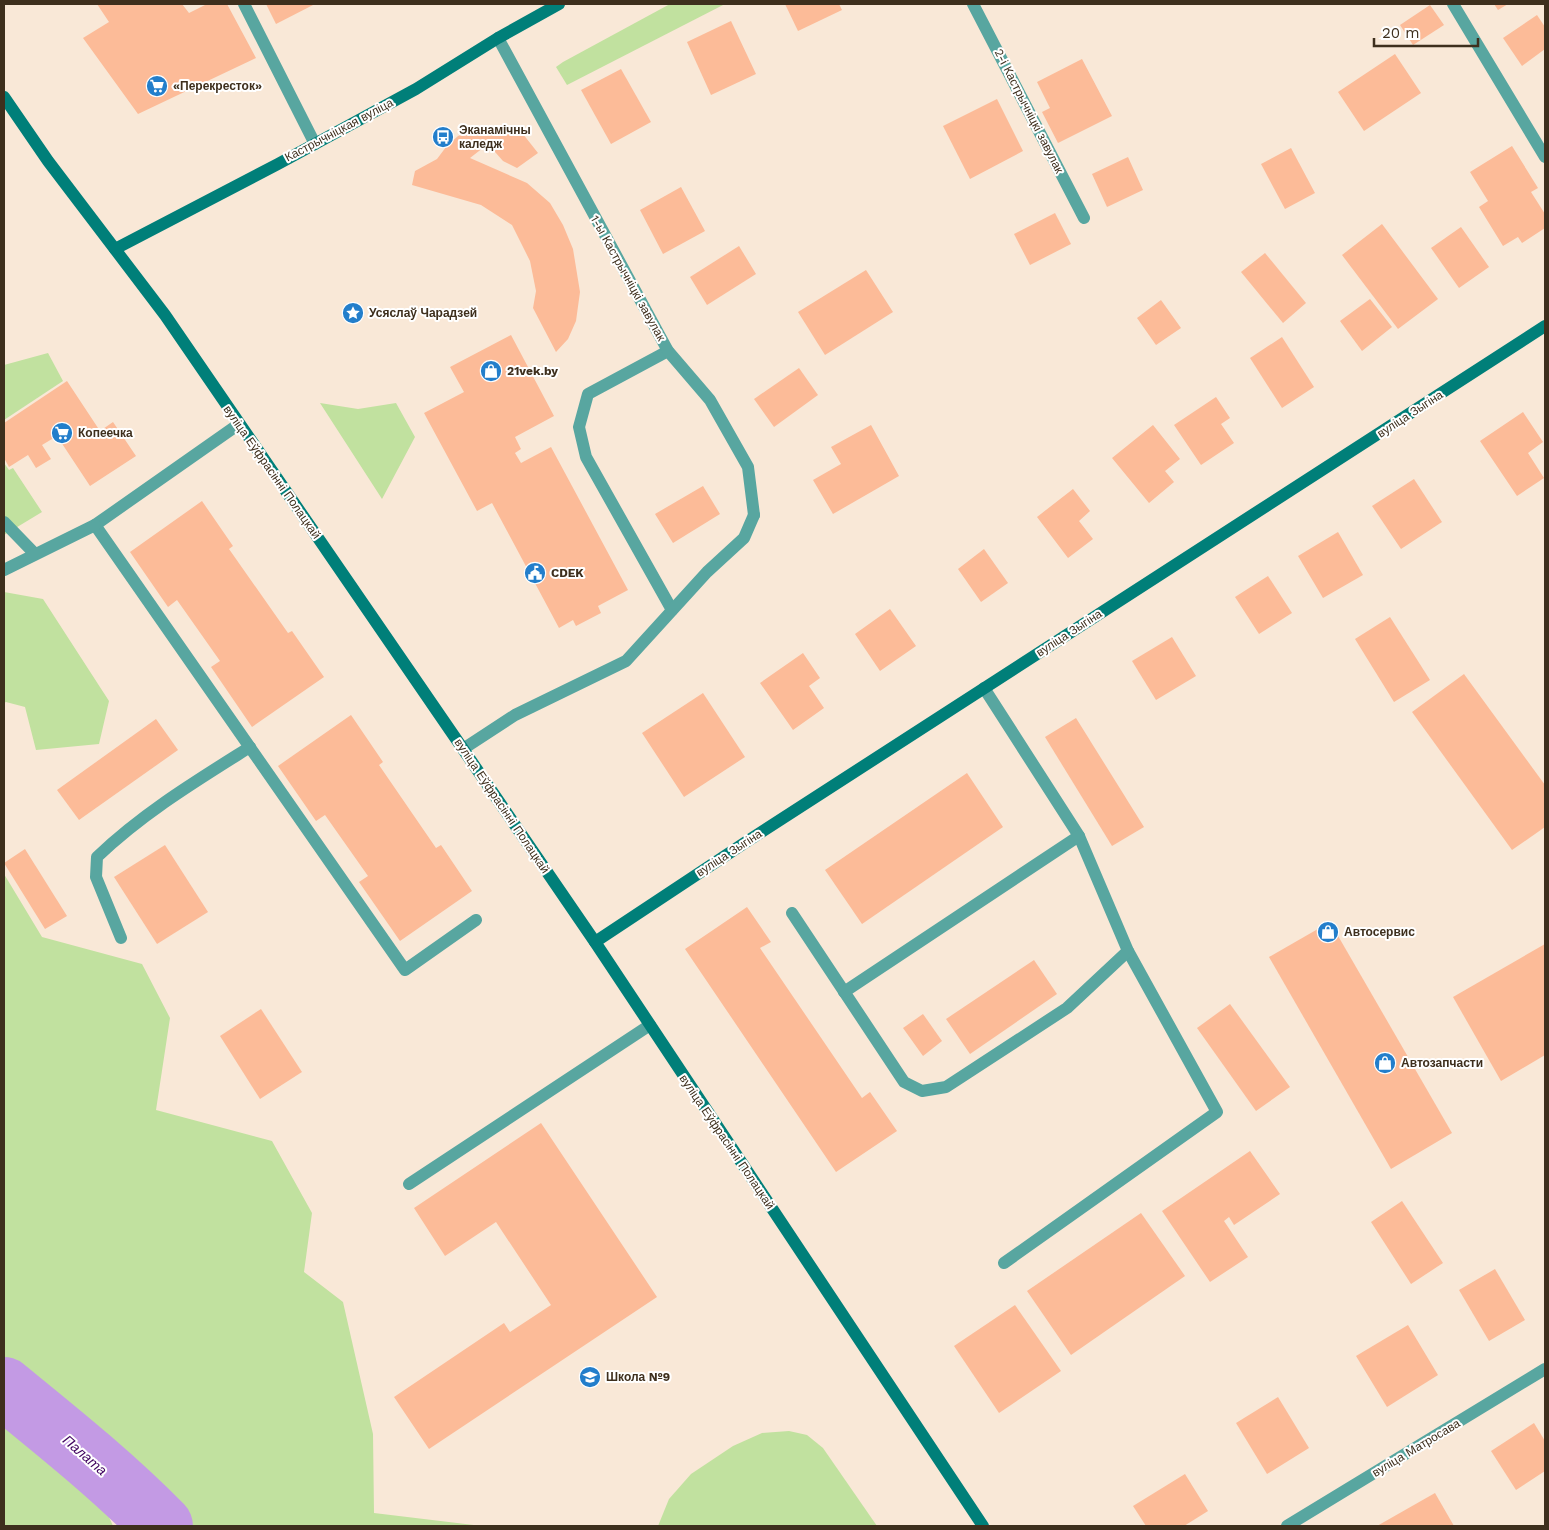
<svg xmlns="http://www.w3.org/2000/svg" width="1549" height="1530" viewBox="0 0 1549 1530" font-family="'Work Sans',sans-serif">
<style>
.green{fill:#c1e19f}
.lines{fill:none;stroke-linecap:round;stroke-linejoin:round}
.river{stroke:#c39ae4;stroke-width:62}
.building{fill:#fcbb98}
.lane{stroke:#58a6a0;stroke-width:12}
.street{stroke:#58a6a0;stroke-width:12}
.secondary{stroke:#007f79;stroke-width:12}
.labels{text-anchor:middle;stroke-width:4;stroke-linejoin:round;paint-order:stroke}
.poi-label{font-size:12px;font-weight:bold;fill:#3e2f1d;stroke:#fff;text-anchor:start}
.street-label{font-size:12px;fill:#3e2f1d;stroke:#fff}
.water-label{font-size:14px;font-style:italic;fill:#40045f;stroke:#fff}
</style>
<rect width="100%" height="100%" fill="#f9e8d7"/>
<g class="green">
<path d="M 670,4 L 725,4 L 567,85 L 556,67 L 563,62 Z"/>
<path d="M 48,353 L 63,381 L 4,420 L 4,365 Z"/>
<path d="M 320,403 L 358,409 L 396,403 L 415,437 L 382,499 Z"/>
<path d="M 4,463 L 9,470 L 13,468 L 42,512 L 4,535 Z"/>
<path d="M 4,592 L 43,599 L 109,701 L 99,744 L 36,750 L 25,707 L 6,702 L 4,703 Z"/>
<path d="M 4,874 L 42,937 L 142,964 L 170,1018 L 156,1110 L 272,1141 L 312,1213 L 304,1272 L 343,1302 L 373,1434 L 374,1513 L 482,1526 L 178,1526 L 135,1466 L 17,1374 L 4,1361 Z"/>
<path d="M 4,1419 L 55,1458 L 103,1503 L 113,1526 L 4,1526 Z"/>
<path d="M 789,1431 L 807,1435 L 823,1448 L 877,1526 L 658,1526 L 669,1499 L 691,1474 L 733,1446 L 762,1433 Z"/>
</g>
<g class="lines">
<path class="river" d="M 4,1388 C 58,1432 113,1476 162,1526"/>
</g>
<g class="building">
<path d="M 97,4 L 182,4 L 189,13 L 207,4 L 227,4 L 256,58 L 138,114 L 83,38 L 109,22 Z"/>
<path d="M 266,4 L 315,4 L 276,24 Z"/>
<path d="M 785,4 L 839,4 L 842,10 L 798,31 Z"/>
<path d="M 1494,4 L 1508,4 L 1498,10 Z"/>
<path d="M 1430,5 L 1444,25 L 1413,45 L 1400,25 Z"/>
<path d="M 1537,15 L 1545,27 L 1545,49 L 1522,66 L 1503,38 Z"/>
<path d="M 731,21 L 756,74 L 711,95 L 687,42 Z"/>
<path d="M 1395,54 L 1421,93 L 1364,131 L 1338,92 Z"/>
<path d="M 1082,59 L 1112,116 L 1058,143 L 1042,112 L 1050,108 L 1037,82 Z"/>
<path d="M 621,69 L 651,122 L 611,144 L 581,90 Z"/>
<path d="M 997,99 L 1023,151 L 970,179 L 943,126 Z"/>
<path d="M 519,129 L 538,153 L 517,168 L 503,161 L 488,144 L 470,158 L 527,183 L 550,203 L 563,225 L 573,249 L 580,292 L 576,321 L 568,339 L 556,352 L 533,308 L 536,291 L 530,261 L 512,225 L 481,205 L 412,185 L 415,171 L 437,159 L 446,147 L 458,136 L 473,130 Z"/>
<path d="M 1512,146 L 1538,188 L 1531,192 L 1545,214 L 1545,228 L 1522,243 L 1518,237 L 1503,246 L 1479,207 L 1488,201 L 1470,172 Z"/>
<path d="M 1291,148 L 1315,193 L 1285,209 L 1261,164 Z"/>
<path d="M 1128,157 L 1143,190 L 1107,207 L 1092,174 Z"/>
<path d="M 681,187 L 705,231 L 663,254 L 640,210 Z"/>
<path d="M 1055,213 L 1071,244 L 1030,265 L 1014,234 Z"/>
<path d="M 1382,224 L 1438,299 L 1398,329 L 1342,255 Z"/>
<path d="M 1461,227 L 1489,267 L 1459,288 L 1431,248 Z"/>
<path d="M 739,246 L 756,274 L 707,305 L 690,277 Z"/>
<path d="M 1265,253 L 1306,303 L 1283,323 L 1241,272 Z"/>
<path d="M 866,270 L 893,312 L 825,355 L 798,312 Z"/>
<path d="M 1370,299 L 1392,327 L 1362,351 L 1340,321 Z"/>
<path d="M 1161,300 L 1181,328 L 1156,345 L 1137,318 Z"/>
<path d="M 511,335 L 554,416 L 515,437 L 521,449 L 515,453 L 521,463 L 551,447 L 628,590 L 598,606 L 601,613 L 576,626 L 573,620 L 559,628 L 492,503 L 477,511 L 424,413 L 464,392 L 450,367 Z"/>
<path d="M 1282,337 L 1314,387 L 1282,408 L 1250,358 Z"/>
<path d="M 799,368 L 818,395 L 774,427 L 754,399 Z"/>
<path d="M 67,381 L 100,431 L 113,422 L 136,456 L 90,486 L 57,436 L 42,445 L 51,459 L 36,468 L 28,455 L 9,467 L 4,458 L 4,423 Z"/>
<path d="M 1216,397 L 1230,418 L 1221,424 L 1234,443 L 1201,465 L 1174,425 Z"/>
<path d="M 1523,412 L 1543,442 L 1528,453 L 1544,478 L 1517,496 L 1480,441 Z"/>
<path d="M 871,425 L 899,476 L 833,514 L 813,480 L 841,464 L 831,447 Z"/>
<path d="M 1153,425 L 1180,459 L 1165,471 L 1174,482 L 1149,503 L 1112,458 Z"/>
<path d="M 1414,479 L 1442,522 L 1401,549 L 1372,506 Z"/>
<path d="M 703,486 L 720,514 L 673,543 L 655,514 Z"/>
<path d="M 1073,489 L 1090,511 L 1079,521 L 1093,539 L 1068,558 L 1037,517 Z"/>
<path d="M 202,501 L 233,546 L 229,549 L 288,633 L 292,631 L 324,677 L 252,727 L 211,667 L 220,661 L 177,600 L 168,607 L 130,552 Z"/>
<path d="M 1338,532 L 1363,575 L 1323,598 L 1298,556 Z"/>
<path d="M 984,549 L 1008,583 L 981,602 L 958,569 Z"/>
<path d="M 1268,576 L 1292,613 L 1259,634 L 1235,597 Z"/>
<path d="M 890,609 L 916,646 L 880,671 L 855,634 Z"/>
<path d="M 1390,617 L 1430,680 L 1394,702 L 1355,639 Z"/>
<path d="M 1172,637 L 1196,676 L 1156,700 L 1132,661 Z"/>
<path d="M 803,653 L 820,678 L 809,686 L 824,708 L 793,730 L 760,683 Z"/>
<path d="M 1464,674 L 1545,785 L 1545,827 L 1512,850 L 1412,712 Z"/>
<path d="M 703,693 L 745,757 L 684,797 L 642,733 Z"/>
<path d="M 351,715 L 383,762 L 379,765 L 436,848 L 441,845 L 472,891 L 400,941 L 359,882 L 368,876 L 325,815 L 316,821 L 278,766 Z"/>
<path d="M 1076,718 L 1144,827 L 1112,846 L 1045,737 Z"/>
<path d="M 156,719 L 178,750 L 79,820 L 57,790 Z"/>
<path d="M 967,773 L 1003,827 L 862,924 L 825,870 Z"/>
<path d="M 165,845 L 208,912 L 157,944 L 114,877 Z"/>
<path d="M 25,849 L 67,916 L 45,929 L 4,863 Z"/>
<path d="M 747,907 L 771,942 L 760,948 L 862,1098 L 870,1092 L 897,1131 L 836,1172 L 685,949 Z"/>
<path d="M 1330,922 L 1452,1133 L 1391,1169 L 1269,957 Z"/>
<path d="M 1545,944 L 1545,1055 L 1501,1081 L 1453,997 Z"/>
<path d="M 1034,960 L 1057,994 L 970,1054 L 946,1019 Z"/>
<path d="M 1230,1004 L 1290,1087 L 1256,1111 L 1197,1028 Z"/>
<path d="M 261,1009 L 302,1072 L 260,1099 L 220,1036 Z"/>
<path d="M 923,1014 L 942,1041 L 923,1056 L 903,1028 Z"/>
<path d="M 541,1123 L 657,1297 L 429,1449 L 394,1397 L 504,1323 L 510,1332 L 551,1305 L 496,1222 L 445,1256 L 414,1208 Z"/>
<path d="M 1250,1151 L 1280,1194 L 1234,1225 L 1229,1217 L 1224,1221 L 1248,1257 L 1210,1282 L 1162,1211 Z"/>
<path d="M 1402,1201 L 1443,1263 L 1411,1284 L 1371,1222 Z"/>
<path d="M 1141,1213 L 1185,1276 L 1071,1355 L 1027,1291 Z"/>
<path d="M 1495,1269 L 1525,1320 L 1489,1341 L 1459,1290 Z"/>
<path d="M 1015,1305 L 1061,1371 L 999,1413 L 954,1346 Z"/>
<path d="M 1408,1325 L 1438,1375 L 1387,1407 L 1356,1356 Z"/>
<path d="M 1278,1397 L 1309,1448 L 1267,1474 L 1236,1423 Z"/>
<path d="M 1534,1423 L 1545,1441 L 1545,1471 L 1516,1490 L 1491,1451 Z"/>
<path d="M 1185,1474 L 1208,1511 L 1184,1526 L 1146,1526 L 1133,1506 Z"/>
<path d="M 1435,1493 L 1454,1526 L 1377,1526 Z"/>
</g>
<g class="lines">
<g class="lane">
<path d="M 244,4 L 315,144"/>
<path d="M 668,351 L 588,394 L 579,427 L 586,457 L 672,610"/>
<path d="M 239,424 L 95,525 L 405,970 L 476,920"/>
<path d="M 4,522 L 35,554"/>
<path d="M 4,570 L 95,525"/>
<path d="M 984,688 L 1079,836 L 1128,951 L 1217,1112 L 1004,1263"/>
<path d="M 463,749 L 515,715 L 626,661 L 707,572 L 744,538 L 754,515"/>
<path d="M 792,913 L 904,1082 L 922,1091 L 946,1087 L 1067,1008 L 1128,951"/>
<path d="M 121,938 L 96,877 L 97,857 C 143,813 196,781 250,747"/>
<path d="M 844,992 L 1079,836"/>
<path d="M 409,1184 L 650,1025"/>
</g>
<g class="street">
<path d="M 973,4 L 1084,218"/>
<path d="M 1453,4 L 1545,157"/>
<path d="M 498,38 L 668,351 L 710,400 L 748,467 L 754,515"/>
<path d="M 1287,1526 L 1545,1369"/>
</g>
<g class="secondary">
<path d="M 4,97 L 48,161 L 165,315 L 463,749 L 595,942 L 983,1526"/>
<path d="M 115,249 L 278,164 L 416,89 L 498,38 L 559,4"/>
<path d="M 595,942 L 746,842 L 1545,326"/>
</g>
</g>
<defs>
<g id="supermarket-disc" transform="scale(1.125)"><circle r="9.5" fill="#237ecb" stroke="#fff"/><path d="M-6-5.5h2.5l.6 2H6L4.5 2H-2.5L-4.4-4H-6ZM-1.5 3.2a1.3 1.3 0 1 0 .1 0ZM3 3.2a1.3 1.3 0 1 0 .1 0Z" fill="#fff"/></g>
<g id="bus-disc" transform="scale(1.125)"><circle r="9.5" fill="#237ecb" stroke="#fff"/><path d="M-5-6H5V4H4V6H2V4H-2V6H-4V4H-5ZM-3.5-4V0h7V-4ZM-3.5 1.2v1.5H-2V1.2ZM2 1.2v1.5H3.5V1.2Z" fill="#fff"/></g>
<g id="sight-disc" transform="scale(1.125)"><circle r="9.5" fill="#237ecb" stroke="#fff"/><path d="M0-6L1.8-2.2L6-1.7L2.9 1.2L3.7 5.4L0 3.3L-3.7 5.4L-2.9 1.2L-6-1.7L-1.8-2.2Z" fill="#fff"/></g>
<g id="shop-disc" transform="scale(1.125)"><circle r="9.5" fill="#237ecb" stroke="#fff"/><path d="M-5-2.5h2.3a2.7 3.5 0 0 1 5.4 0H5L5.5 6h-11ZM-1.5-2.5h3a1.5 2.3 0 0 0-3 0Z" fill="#fff"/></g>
<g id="civic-disc" transform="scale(1.125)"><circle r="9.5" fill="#237ecb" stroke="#fff"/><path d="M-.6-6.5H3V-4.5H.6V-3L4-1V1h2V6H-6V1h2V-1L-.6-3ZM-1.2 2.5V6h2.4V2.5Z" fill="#fff"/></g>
<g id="school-disc" transform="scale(1.125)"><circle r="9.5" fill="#237ecb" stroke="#fff"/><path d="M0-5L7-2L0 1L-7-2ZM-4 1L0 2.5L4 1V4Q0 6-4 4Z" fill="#fff"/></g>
</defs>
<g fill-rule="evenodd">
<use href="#supermarket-disc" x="157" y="86"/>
<use href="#bus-disc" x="443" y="137"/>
<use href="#sight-disc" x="353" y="313"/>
<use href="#shop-disc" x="491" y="371"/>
<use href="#supermarket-disc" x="62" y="433"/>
<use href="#civic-disc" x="535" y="573"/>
<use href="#shop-disc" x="1328" y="932"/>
<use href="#shop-disc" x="1385" y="1063"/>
<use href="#school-disc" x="590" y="1377"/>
</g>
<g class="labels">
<g class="poi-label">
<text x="173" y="90">«Перекресток»</text>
<text x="459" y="134">Эканамічны<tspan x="459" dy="14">каледж</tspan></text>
<text x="369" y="317">Усяслаў Чарадзей</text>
<text x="507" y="375">21vek.by</text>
<text x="78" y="437">Копеечка</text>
<text x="551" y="577">CDEK</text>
<text x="1344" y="936">Автосервис</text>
<text x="1401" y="1067">Автозапчасти</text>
<text x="606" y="1381">Школа №9</text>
</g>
<g class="street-label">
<text transform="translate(1029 111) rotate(63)" y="4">2-і Кастрычніцкі завулак</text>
<text transform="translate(339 130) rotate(-28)" y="4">Кастрычніцкая вуліца</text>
<text transform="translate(628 278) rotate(61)" y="4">1-ы Кастрычніцкі завулак</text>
<text transform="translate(1410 414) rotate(-33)" y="4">вуліца Зыгіна</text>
<text transform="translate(272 472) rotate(55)" y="4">вуліца Еўфрасінні Полацкай</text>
<text transform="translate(1069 633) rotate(-33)" y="4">вуліца Зыгіна</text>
<text transform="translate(502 806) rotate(56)" y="4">вуліца Еўфрасінні Полацкай</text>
<text transform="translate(729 853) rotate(-33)" y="4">вуліца Зыгіна</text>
<text transform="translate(727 1142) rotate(56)" y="4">вуліца Еўфрасінні Полацкай</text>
<text transform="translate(1416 1448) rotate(-31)" y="4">вуліца Матросава</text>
</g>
<g class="water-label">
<text transform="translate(85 1455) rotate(41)" y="5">Палата</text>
</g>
</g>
<rect width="1549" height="1530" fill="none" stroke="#3e2f1d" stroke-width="10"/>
<path d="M1374 38v8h104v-8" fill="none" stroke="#3e2f1d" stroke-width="2.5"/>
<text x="1382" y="38" font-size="15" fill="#3e2f1d" stroke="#ffffff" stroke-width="4" paint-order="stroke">20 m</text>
</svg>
